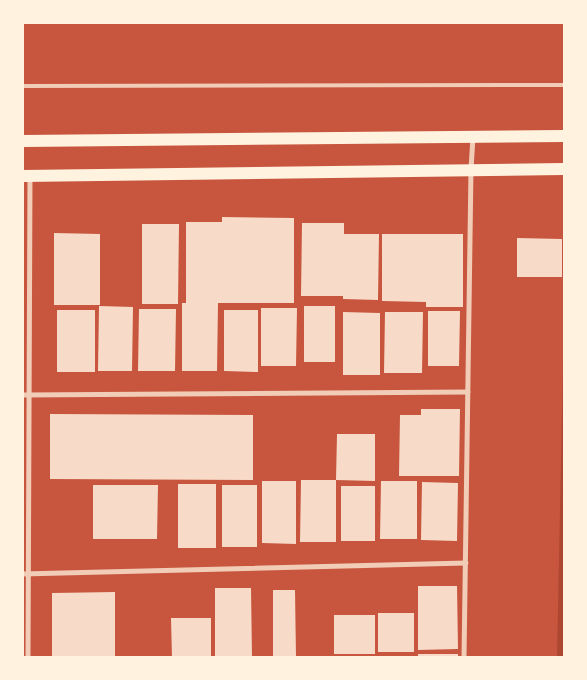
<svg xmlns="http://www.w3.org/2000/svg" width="587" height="680" viewBox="0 0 587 680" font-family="Roboto,sans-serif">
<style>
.green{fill:#ae4732}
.building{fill:#f7dbc8}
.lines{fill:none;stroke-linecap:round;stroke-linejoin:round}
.service{stroke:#f1ccb7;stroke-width:4}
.minor{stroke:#f1ccb7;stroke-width:5}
.primary{stroke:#fff3e0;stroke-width:12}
</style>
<rect width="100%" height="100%" fill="#c8553d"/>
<path class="green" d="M 564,314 L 564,657 L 557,658 L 557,657 Z"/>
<g class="building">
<path d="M 222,217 L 294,218 L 294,303 L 218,303 L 217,371 L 182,371 L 182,303 L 186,303 L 186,222 L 222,222 Z"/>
<path d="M 302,223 L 344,223 L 344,234 L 379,234 L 378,300 L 343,299 L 343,296 L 301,296 Z"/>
<path d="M 142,224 L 179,224 L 178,304 L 142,304 Z"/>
<path d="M 54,233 L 100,234 L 100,305 L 54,305 Z"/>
<path d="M 382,234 L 463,234 L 463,307 L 426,307 L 426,302 L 382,301 Z"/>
<path d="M 517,238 L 562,239 L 562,277 L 517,277 Z"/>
<path d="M 99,306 L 133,307 L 132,371 L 98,371 Z"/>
<rect x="304" y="306" width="31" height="56"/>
<path d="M 261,308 L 297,308 L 296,366 L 261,366 Z"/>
<path d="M 139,309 L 176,309 L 175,371 L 138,371 Z"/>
<rect x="57" y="310" width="38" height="62"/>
<path d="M 224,310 L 258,310 L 258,372 L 224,371 Z"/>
<path d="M 428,311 L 460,311 L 459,366 L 428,366 Z"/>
<path d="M 343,312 L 380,313 L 380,375 L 343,375 Z"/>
<path d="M 385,312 L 423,312 L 422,373 L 384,373 Z"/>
<path d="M 421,409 L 460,409 L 459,476 L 399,476 L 400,415 L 421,415 Z"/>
<path d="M 50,414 L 253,415 L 253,480 L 50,479 Z"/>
<path d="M 337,434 L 375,434 L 375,481 L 336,480 Z"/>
<path d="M 301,480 L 336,480 L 336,542 L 300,542 Z"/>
<path d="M 262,481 L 296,481 L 296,544 L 262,543 Z"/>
<path d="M 381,481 L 417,481 L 417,539 L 380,539 Z"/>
<path d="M 422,482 L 458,483 L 457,541 L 421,540 Z"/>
<rect x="178" y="484" width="38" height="64"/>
<path d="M 93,485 L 158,485 L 157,539 L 93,539 Z"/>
<rect x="222" y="485" width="35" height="62"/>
<rect x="341" y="486" width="34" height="55"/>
<path d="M 418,586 L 457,586 L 458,649 L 418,650 Z"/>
<path d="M 215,588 L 251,588 L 252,658 L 215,658 Z"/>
<path d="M 273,590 L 295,590 L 296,658 L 273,658 Z"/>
<path d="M 115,592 L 115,658 L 52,658 L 52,593 Z"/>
<rect x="378" y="613" width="36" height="39"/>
<rect x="334" y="615" width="41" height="39"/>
<path d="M 171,618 L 211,618 L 211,658 L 172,658 Z"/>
<rect x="418" y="654" width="40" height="4"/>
</g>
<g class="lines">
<path class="service" d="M 22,86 L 564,85"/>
<g class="minor">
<path d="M 22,395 L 468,392"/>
<path d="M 22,574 L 466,563"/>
<path d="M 28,658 L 30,176"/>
<path d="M 464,658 L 471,169 L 473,137"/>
</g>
<g class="primary">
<path d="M 22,141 L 564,136"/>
<path d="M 22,176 L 564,169"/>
</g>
</g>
<rect width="587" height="680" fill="none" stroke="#fff3e0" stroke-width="48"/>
</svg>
